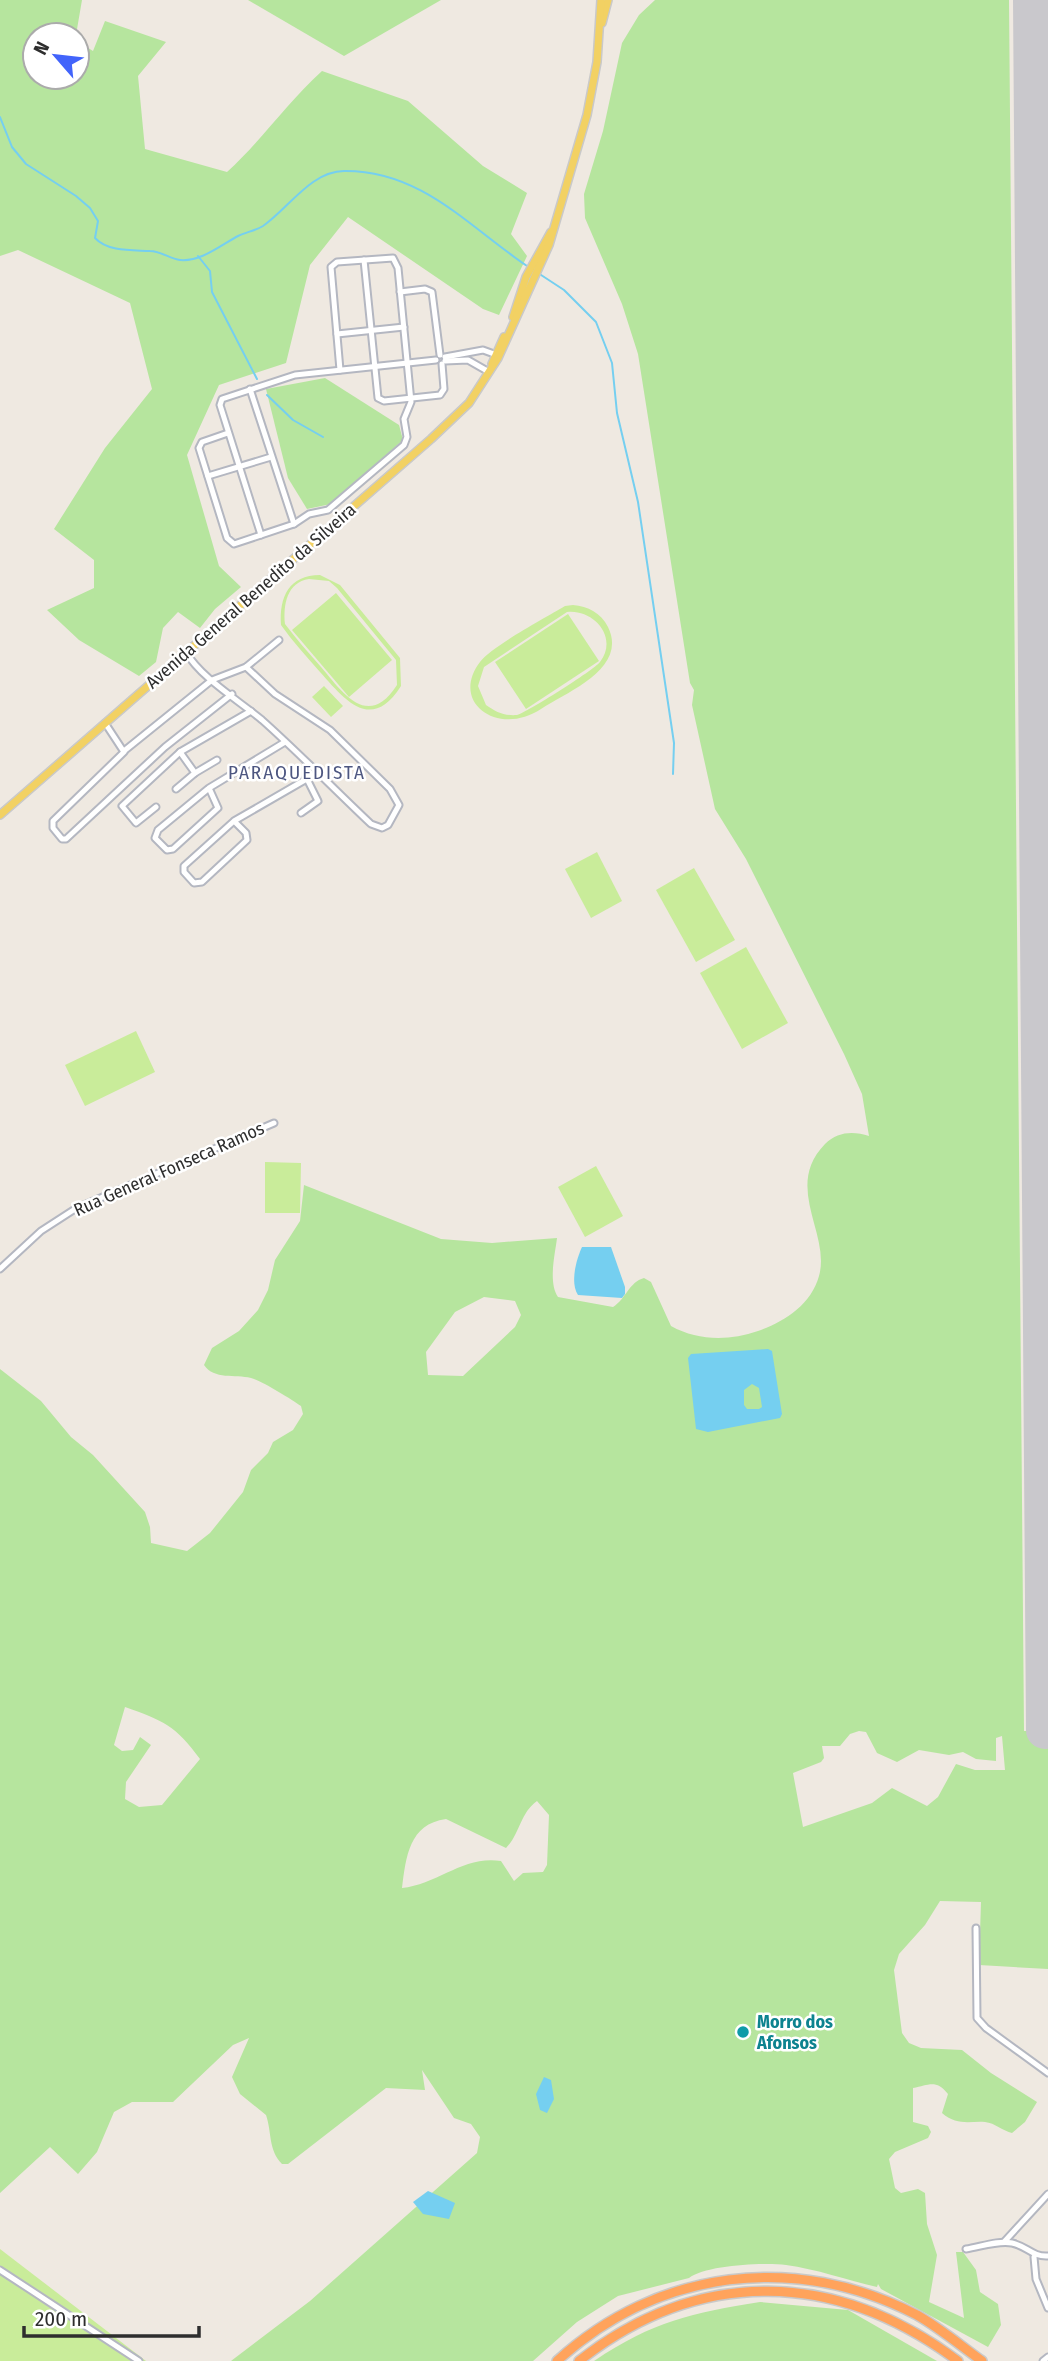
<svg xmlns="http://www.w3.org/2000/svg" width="1048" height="2361" viewBox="0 0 1048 2361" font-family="'Fira Sans Condensed',sans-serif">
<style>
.green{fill:#b6e59e;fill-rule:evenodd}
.pitch{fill:#c9ec9a;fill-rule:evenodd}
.water{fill:#75cff0;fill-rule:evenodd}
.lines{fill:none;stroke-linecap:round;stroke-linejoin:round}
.stream{stroke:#75cff0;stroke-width:2}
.taxiway{stroke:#c9c8cc;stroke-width:16}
.runway{stroke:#c9c8cc;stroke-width:38}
.minor-casing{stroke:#b4b7c1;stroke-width:9}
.major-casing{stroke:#c9c9c9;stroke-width:10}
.highway-casing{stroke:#c9c9c9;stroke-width:12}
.minor{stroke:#fff;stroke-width:5}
.major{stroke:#f2d163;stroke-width:7}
.highway{stroke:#ffa35c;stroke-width:9}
.culture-dot{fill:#0f9aa8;stroke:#fff;stroke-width:2.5}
.labels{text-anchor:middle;stroke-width:5;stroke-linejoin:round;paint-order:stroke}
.street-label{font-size:18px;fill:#2e2e2e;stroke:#fff}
.culture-label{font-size:18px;font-weight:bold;fill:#0d838f;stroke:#fff;text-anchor:start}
.neighbourhood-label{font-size:19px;letter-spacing:2px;fill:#4d5680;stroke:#fff}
</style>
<rect width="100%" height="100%" fill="#efe9e1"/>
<g class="green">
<path d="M 0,0 L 82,0 L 76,35 L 35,35 L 35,77 L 77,77 L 77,41 L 93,51 L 105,21 L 166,42 L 138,76 L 145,149 L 227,172 C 261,141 287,103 322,71 L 408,101 L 483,166 L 527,193 L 511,234 L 527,256 L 499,315 L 483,309 L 348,217 L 310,265 L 286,363 L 219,385 L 187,455 L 219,566 L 241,587 L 215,609 L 200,628 L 178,612 L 163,628 L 156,662 L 139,676 L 79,640 L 47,610 L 94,588 L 94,560 L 54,529 L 105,448 L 152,389 L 130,303 L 18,250 L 0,256 Z"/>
<path d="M 248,0 L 441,0 L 344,56 Z"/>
<path d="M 655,0 L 1009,0 L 1024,1731 L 1048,1731 L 1048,1969 L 979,1965 L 981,1902 L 940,1901 L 925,1925 L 899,1954 L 894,1970 L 902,2033 L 909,2043 L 921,2048 L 962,2050 L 991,2073 L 1037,2102 L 1025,2122 L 1012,2133 C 1003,2131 995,2123 985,2122 C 969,2121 957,2126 942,2113 L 948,2094 C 936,2079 929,2085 913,2088 L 913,2122 L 928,2126 L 931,2132 L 928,2138 L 895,2152 L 889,2159 L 895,2188 L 901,2193 L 918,2189 L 925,2193 L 927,2224 L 937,2255 L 929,2302 L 964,2318 L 956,2252 L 963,2252 L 976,2270 L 980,2292 L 998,2304 L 1001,2325 L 988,2347 L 881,2289 L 878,2284 L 877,2287 C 847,2280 816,2269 786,2265 C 765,2262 705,2265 689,2278 L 618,2296 L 577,2322 L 533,2361 L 231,2361 L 310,2301 L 477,2153 L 480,2137 L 471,2124 L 454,2118 L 422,2070 L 425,2090 L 386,2088 L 288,2164 L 282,2164 C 268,2150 272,2132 266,2115 L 240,2094 L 232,2077 L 249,2038 L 233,2045 L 173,2102 L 132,2102 L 114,2112 L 97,2152 L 78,2174 L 50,2147 L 0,2193 L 0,1369 L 41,1401 L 71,1437 L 93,1455 L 145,1512 L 150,1527 L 151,1543 L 187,1551 L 210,1533 L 243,1492 L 251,1470 L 268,1453 L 273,1442 L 293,1430 L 303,1414 L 301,1406 C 291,1399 262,1381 251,1378 C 235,1374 214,1380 204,1365 L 212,1348 L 239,1331 L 258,1310 L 268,1290 L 275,1260 L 300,1221 L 304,1185 L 441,1239 L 492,1243 L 557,1238 C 555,1255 548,1282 558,1297 L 613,1307 C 626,1299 629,1282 644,1278 L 651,1282 L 671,1326 C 698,1341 729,1341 758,1331 C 784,1322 811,1305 819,1276 C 831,1234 783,1187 825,1144 C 838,1131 854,1131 869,1136 L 862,1094 L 844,1054 L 746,859 L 715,809 L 692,705 L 694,690 L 690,683 L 638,354 L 622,304 L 585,218 L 584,194 L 603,131 L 622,43 L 639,15 ZM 484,1297 L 515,1301 L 521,1315 L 515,1327 L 463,1376 L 428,1375 L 426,1352 L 455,1312 ZM 125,1707 C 164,1721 175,1725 200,1759 L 162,1805 L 139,1807 L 125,1799 L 126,1782 L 151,1745 L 140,1737 L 133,1750 L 122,1751 L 114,1745 ZM 859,1731 L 866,1732 L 877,1753 L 897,1762 L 919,1750 L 949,1755 L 963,1752 L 976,1759 L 996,1761 L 996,1738 L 1002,1736 L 1005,1770 L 975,1770 L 956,1764 L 938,1797 L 927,1806 L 892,1788 L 872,1803 L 803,1827 L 793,1773 L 821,1762 L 824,1758 L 822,1746 L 840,1746 L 850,1734 ZM 537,1801 L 549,1815 L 547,1865 L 543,1872 L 523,1873 L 514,1881 L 501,1861 C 464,1855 438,1884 402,1888 C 406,1857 409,1824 446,1819 L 506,1848 C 520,1834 520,1813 537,1801 Z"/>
<path d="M 325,378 L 399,425 L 403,440 L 331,504 L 307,509 L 288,478 L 266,389 Z"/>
<path d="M 760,2302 L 848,2310 L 937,2361 L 594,2361 C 653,2321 692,2313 760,2302 Z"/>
</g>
<g class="pitch">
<path d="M 320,575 L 340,585 L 400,658 L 401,686 C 371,733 345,700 320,672 C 307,657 293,642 281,625 C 279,597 289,575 320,575 ZM 309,579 L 329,581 L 337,588 L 396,660 L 397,685 C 368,730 343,693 321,667 C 309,653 296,639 285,624 C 283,605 287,582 309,579 Z"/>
<path d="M 336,593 L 392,660 L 349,697 L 292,630 Z"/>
<path d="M 573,605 C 588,606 601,613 608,627 C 628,668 569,691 541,709 C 499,737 449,703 480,662 C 492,646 545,618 565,606 ZM 567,612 C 593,609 619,637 600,662 C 594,670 526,713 517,715 C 504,716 496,712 486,705 L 478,686 L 484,667 Z"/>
<path d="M 568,614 L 599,661 L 526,709 L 495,662 Z"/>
<path d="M 324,686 L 343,706 L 331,717 L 312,697 Z"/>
<path d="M 597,852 L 622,901 L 591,918 L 565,869 Z"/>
<path d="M 694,868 L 735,940 L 696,962 L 656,890 Z"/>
<path d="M 746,947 L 788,1023 L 742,1049 L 700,973 Z"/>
<path d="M 136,1031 L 155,1072 L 85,1106 L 65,1065 Z"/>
<path d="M 265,1162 L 301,1163 L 300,1213 L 265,1213 Z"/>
<path d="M 596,1166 L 623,1216 L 585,1237 L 558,1187 Z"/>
<path d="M 0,2249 L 146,2361 L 0,2361 Z"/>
</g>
<g class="water">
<path d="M 582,1247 L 611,1247 L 625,1287 L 625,1294 L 622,1298 L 578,1295 C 570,1283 576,1260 582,1247 Z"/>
<path d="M 768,1349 L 772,1351 L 782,1414 L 780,1418 L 708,1432 L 696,1429 L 688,1358 L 691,1354 ZM 752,1384 L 759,1388 L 762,1407 L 759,1409 L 747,1409 L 744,1405 L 744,1390 Z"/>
<path d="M 544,2077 L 551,2080 L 554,2099 L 547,2113 L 540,2110 L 536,2094 Z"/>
<path d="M 428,2191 L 455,2203 L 449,2219 L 423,2214 L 413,2202 Z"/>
</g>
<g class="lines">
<g class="stream">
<path d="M 0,117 L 12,147 L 26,164 L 76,196 L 90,208 L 98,221 L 95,238 C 108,252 132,250 150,251 C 161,251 170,259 180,260 C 201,262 221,245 238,236 C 246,232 255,231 263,226 C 288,209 311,171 344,171 C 421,170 469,227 527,266"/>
<path d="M 198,256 L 210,271 L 212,292 L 257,379"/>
<path d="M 538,273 L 564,290 L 596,322 L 612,363 L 617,413 L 638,502 L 674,743 L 673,774"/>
<path d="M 267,395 L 293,420 L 323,437"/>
</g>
<g class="taxiway">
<path d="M 1033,59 L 1048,59"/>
<path d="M 1040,1018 L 1048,1017"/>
<path d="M 1042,1304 L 1048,1304"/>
<path d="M 1045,1725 L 1048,1725"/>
</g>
<path class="runway" d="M 1032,0 L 1045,1730"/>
<g class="minor-casing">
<g id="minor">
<path d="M 364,260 L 378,398 L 384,401 L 440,395 L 444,389 L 442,364"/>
<path d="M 400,292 L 425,289 L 432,292 L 440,355"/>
<path d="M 337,334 L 404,327"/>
<path d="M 445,357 L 483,350 L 494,354 L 496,358"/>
<path d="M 445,361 L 468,360 L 489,372"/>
<path d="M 250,389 L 294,524"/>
<path d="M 228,433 L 202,442 L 199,448 L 227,538 L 234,544 L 294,524 L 309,514 L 328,510 L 404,445 L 407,437 L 404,419 L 411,402 L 398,268 L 393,258 L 337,262 L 331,267 L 340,370"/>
<path d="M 208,476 L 271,457"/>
<path d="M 261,535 L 220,405 L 222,399 L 295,375 L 436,360"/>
<path d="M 186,652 C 200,677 238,700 262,720 C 299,753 335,790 371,824 L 382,828 L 388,825 L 399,805 L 390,789 L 330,730 L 275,694 L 246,667"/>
<path d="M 105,723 L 124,752 L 53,821 L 53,828 L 62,839 L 66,839 L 165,747 L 232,694"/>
<path d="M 124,751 L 212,680 L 246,667 L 279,640"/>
<path d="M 180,752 L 195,773"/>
<path d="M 209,788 L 218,808 L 173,849 L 167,850 L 155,838 L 158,830 L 209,788 L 285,742"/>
<path d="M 176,789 L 195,773 L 217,760"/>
<path d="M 156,807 L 136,823 L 122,806 L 180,752 L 251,711"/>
<path d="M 301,813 L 318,801 L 307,779"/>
<path d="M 234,821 L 246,833 L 247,840 L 202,882 L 194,883 L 184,872 L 184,866 L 234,821 L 317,773"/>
<path d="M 0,1269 L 41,1231 L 75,1209 L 274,1123"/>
<path d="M 976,1928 L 977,2018 L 986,2028 L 1048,2073"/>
<path d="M 1004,2242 L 1048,2194"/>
<path d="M 966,2249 C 980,2247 998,2240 1012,2243 C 1027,2246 1032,2257 1048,2256"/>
<path d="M 1034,2257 L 1036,2279 L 1048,2308"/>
<path d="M 0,2270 L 139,2361"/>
<path d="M 1043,2361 L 1048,2357"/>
</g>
</g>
<g class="major-casing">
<g id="major">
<path d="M 602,23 L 608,0"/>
<path d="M 513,317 L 526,277 L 551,232"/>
<path d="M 492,364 L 504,337"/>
<path d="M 0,815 L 431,439 L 469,403 L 498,358 L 549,245 L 587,115 L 597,62 L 601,0"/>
</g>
</g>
<g class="highway-casing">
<g id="highway">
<path d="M 557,2361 C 658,2269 795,2252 917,2315 C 940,2328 961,2346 982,2361"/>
<path d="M 579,2361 C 700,2266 836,2270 958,2361"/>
</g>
</g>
<use href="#minor" class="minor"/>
<use href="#major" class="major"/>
<use href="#highway" class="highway"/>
</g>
<circle class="culture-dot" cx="743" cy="2032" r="7"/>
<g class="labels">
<g class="street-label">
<text transform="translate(251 596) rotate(-41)" y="6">Avenida General Benedito da Silveira</text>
<text transform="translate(169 1169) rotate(-24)" y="6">Rua General Fonseca Ramos</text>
</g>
<g class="culture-label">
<text x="757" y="2028">Morro dos<tspan x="757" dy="21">Afonsos</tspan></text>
</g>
<g class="neighbourhood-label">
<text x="297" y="779">PARAQUEDISTA</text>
</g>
</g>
<g transform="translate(56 56) rotate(298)"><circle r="33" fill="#ffffff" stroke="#ababab" stroke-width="2"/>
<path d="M0-5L12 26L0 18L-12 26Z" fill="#4264fb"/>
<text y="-10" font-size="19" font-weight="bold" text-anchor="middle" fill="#2e2e2e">N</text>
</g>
<path d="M24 2326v10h175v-10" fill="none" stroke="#2e2e2e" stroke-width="3.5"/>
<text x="35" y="2326" font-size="21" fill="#2e2e2e" stroke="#ffffff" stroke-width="5" paint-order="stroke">200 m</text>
</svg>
